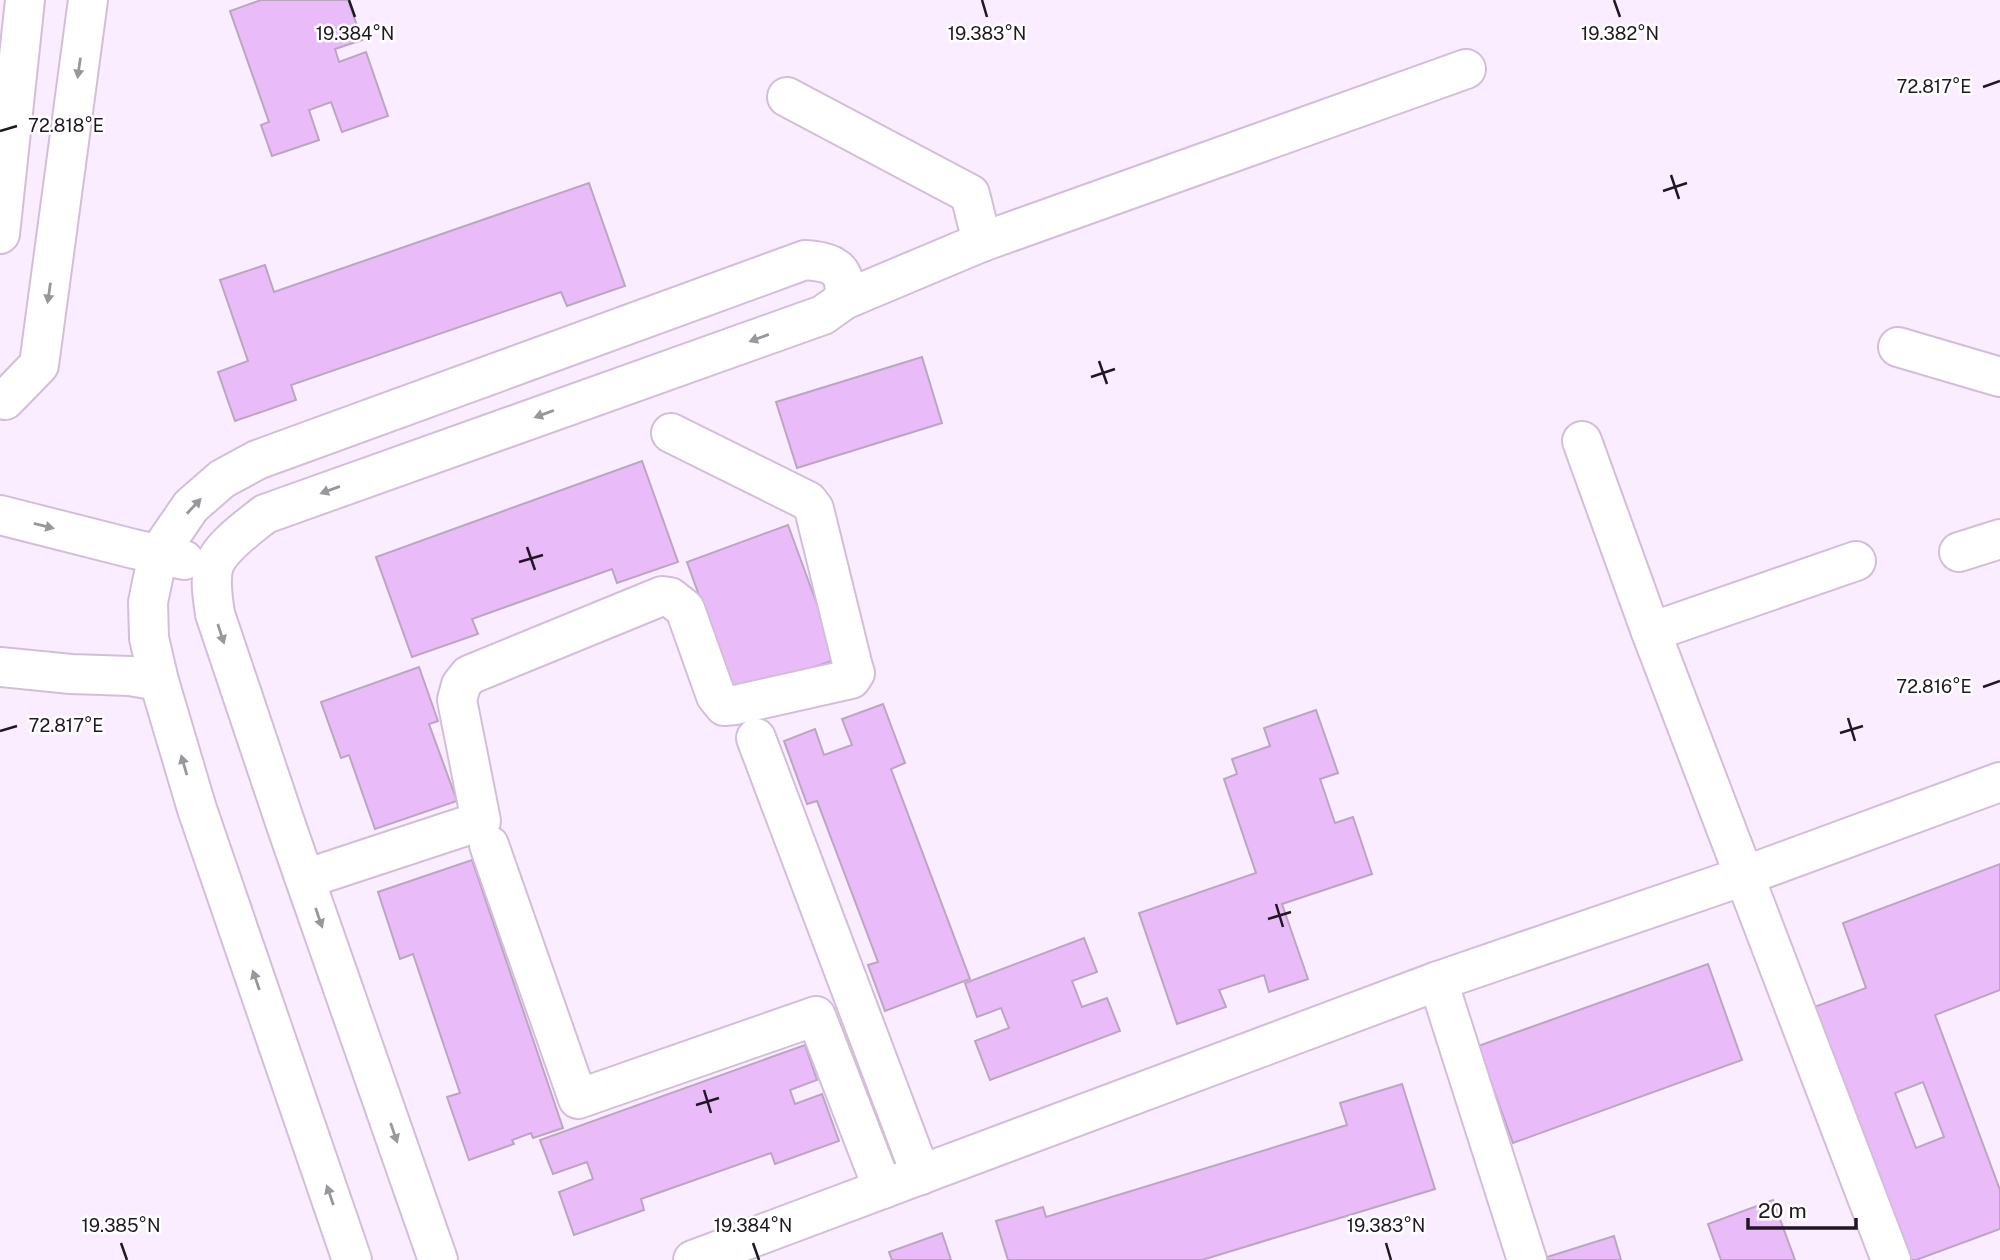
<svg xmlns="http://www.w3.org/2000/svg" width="2000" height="1260" viewBox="0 0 2000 1260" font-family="'Public Sans',sans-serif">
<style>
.building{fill:#eabbf9;stroke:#bba6c2;stroke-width:2;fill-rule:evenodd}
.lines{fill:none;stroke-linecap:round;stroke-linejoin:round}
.minor-casing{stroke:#d3beda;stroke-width:42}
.minor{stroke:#fff;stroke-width:38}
.oneway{fill:#9a979c}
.ticks{fill:none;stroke:#1f1722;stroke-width:2.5}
.ticks-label{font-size:18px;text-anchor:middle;fill:#1f1722;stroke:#fff;stroke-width:5;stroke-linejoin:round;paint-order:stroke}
</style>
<rect width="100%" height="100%" fill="#faedff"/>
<g class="building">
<path d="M 261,0 L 348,0 L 362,40 L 335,49 L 339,62 L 366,52 L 388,116 L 342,132 L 331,102 L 309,110 L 319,140 L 272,156 L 261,125 L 269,122 L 230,11 Z"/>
<path d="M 589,183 L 625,286 L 567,306 L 561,292 L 291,385 L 296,400 L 235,421 L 218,372 L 248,361 L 220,280 L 265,265 L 274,292 Z"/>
<path d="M 922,357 L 942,423 L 797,468 L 776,402 Z"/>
<path d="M 642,461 L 678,562 L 617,583 L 612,569 L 472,619 L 478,634 L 412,657 L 376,557 Z"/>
<path d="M 788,525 L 837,659 L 735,695 L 687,562 Z"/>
<path d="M 419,667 L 438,721 L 429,724 L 457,801 L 375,829 L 349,755 L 341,758 L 321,702 Z"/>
<path d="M 883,704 L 905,763 L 891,769 L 970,979 L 885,1011 L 868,965 L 878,962 L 817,801 L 807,804 L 784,741 L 815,729 L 824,755 L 852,745 L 842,719 Z"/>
<path d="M 1316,710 L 1338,773 L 1320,779 L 1335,823 L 1353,817 L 1372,874 L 1282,904 L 1308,979 L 1269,992 L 1264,975 L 1219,990 L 1226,1007 L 1177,1024 L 1139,913 L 1256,873 L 1224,779 L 1237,774 L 1232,759 L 1270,746 L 1264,728 Z"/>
<path d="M 472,860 L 563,1128 L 533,1138 L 531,1133 L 512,1140 L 514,1144 L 469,1160 L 447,1097 L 460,1093 L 413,954 L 400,959 L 378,892 Z"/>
<path d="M 2000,864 L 2000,990 L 1935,1015 L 2000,1190 L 2000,1229 L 1916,1260 L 1898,1260 L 1806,1010 L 1866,988 L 1843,923 ZM 1923,1082 L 1944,1137 L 1916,1148 L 1895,1093 Z"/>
<path d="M 1084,938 L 1097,972 L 1072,981 L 1082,1007 L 1107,998 L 1120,1031 L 990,1080 L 975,1041 L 1009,1028 L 1001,1008 L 977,1017 L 965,983 Z"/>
<path d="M 1708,964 L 1742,1060 L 1513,1143 L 1478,1046 Z"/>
<path d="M 805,1045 L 817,1080 L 790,1090 L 795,1104 L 822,1094 L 839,1141 L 775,1164 L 771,1153 L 641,1199 L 644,1210 L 574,1235 L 559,1192 L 593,1179 L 587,1162 L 553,1174 L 540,1140 Z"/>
<path d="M 1402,1084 L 1435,1189 L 1202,1260 L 1008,1260 L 996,1221 L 1043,1207 L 1046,1217 L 1347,1125 L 1340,1103 Z"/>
<path d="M 1773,1200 L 1795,1260 L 1721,1260 L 1708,1224 Z"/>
<path d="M 942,1233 L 951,1260 L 892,1260 L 889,1252 Z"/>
<path d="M 1614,1236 L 1621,1260 L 1544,1260 L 1544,1258 Z"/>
</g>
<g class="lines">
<g class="minor-casing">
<g id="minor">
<path d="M 787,97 L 970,194 L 982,242 L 1466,69"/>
<path d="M 0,234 L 25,0"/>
<path d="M 844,300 L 982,242"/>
<path d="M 1898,347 L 2000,377"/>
<path d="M 5,400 L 39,365 L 88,0"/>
<path d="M 1582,441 L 1651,632 L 1891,1260"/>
<path d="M 0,515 L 134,549 L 184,560"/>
<path d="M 1959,552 L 2000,539"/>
<path d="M 1651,632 L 1856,561"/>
<path d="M 0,667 L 71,674 L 130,676 L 159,681"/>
<path d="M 756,738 L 921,1175"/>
<path d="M 489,845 L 578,1099 L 816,1016 L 883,1189"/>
<path d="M 305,879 L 481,821 L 457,700 L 461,685 L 469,675 L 662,596 L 670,597 L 685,609 L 716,696 L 724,706 L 735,705 L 851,679 L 855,673 L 853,667 L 814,509 L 808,501 L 671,433"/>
<path d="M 1438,981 L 1527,1260"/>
<path d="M 352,1260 L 197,809 L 159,681 L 149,638 L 148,602 L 158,554 L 191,506 L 222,479 L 257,460 L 805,260 C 833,262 848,268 844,300 L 823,315 L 265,514 C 250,526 217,549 213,569 C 210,584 213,599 215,614 L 288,831 L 438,1260"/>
<path d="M 693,1260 L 1438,981 L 1744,876 L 2000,782"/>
</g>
</g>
<use href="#minor" class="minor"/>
</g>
<defs><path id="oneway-solid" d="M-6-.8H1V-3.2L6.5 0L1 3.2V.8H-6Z" transform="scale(1.75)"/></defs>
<g class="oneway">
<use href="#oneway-solid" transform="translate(79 68) rotate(98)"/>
<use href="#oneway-solid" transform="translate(49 293) rotate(98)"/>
<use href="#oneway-solid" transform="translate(759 338) rotate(160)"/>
<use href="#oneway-solid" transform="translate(544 414) rotate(160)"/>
<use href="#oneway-solid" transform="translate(330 490) rotate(160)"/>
<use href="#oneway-solid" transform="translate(194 506) rotate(-47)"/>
<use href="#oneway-solid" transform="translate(44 526) rotate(14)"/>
<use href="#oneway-solid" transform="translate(221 634) rotate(72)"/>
<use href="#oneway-solid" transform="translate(184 765) rotate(-106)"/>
<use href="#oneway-solid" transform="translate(319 918) rotate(71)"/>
<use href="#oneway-solid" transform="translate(256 980) rotate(-109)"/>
<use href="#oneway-solid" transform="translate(394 1133) rotate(71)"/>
<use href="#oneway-solid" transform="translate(330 1195) rotate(-109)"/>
</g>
<path class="ticks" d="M 349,0 L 355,17M 982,0 L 987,17M 1614,0 L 1620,17M 1983,87 L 2000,81M 0,131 L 17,126M 1671,175 L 1679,199M 1663,191 L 1687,183M 1099,361 L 1107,384M 1091,377 L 1115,369M 527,547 L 535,570M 519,562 L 543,555M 1983,687 L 2000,681M 1848,718 L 1855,741M 0,731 L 17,726M 1840,733 L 1863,726M 1276,904 L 1283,927M 1268,919 L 1291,912M 704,1090 L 711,1113M 696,1105 L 719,1098M 121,1243 L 127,1260M 753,1243 L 759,1260M 1386,1243 L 1391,1260"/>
<g class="ticks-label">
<text x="355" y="40">19.384°N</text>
<text x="987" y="40">19.383°N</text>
<text x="1620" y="40">19.382°N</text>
<text x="1934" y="93">72.817°E</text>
<text x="66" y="132">72.818°E</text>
<text x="1934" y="693">72.816°E</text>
<text x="66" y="732">72.817°E</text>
<text x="121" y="1232">19.385°N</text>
<text x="753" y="1232">19.384°N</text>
<text x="1386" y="1232">19.383°N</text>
</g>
<path d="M1748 1218v10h108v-10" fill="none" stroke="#1f1722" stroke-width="3.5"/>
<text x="1758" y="1218" font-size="21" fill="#1f1722" stroke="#ffffff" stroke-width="5" paint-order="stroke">20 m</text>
</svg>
